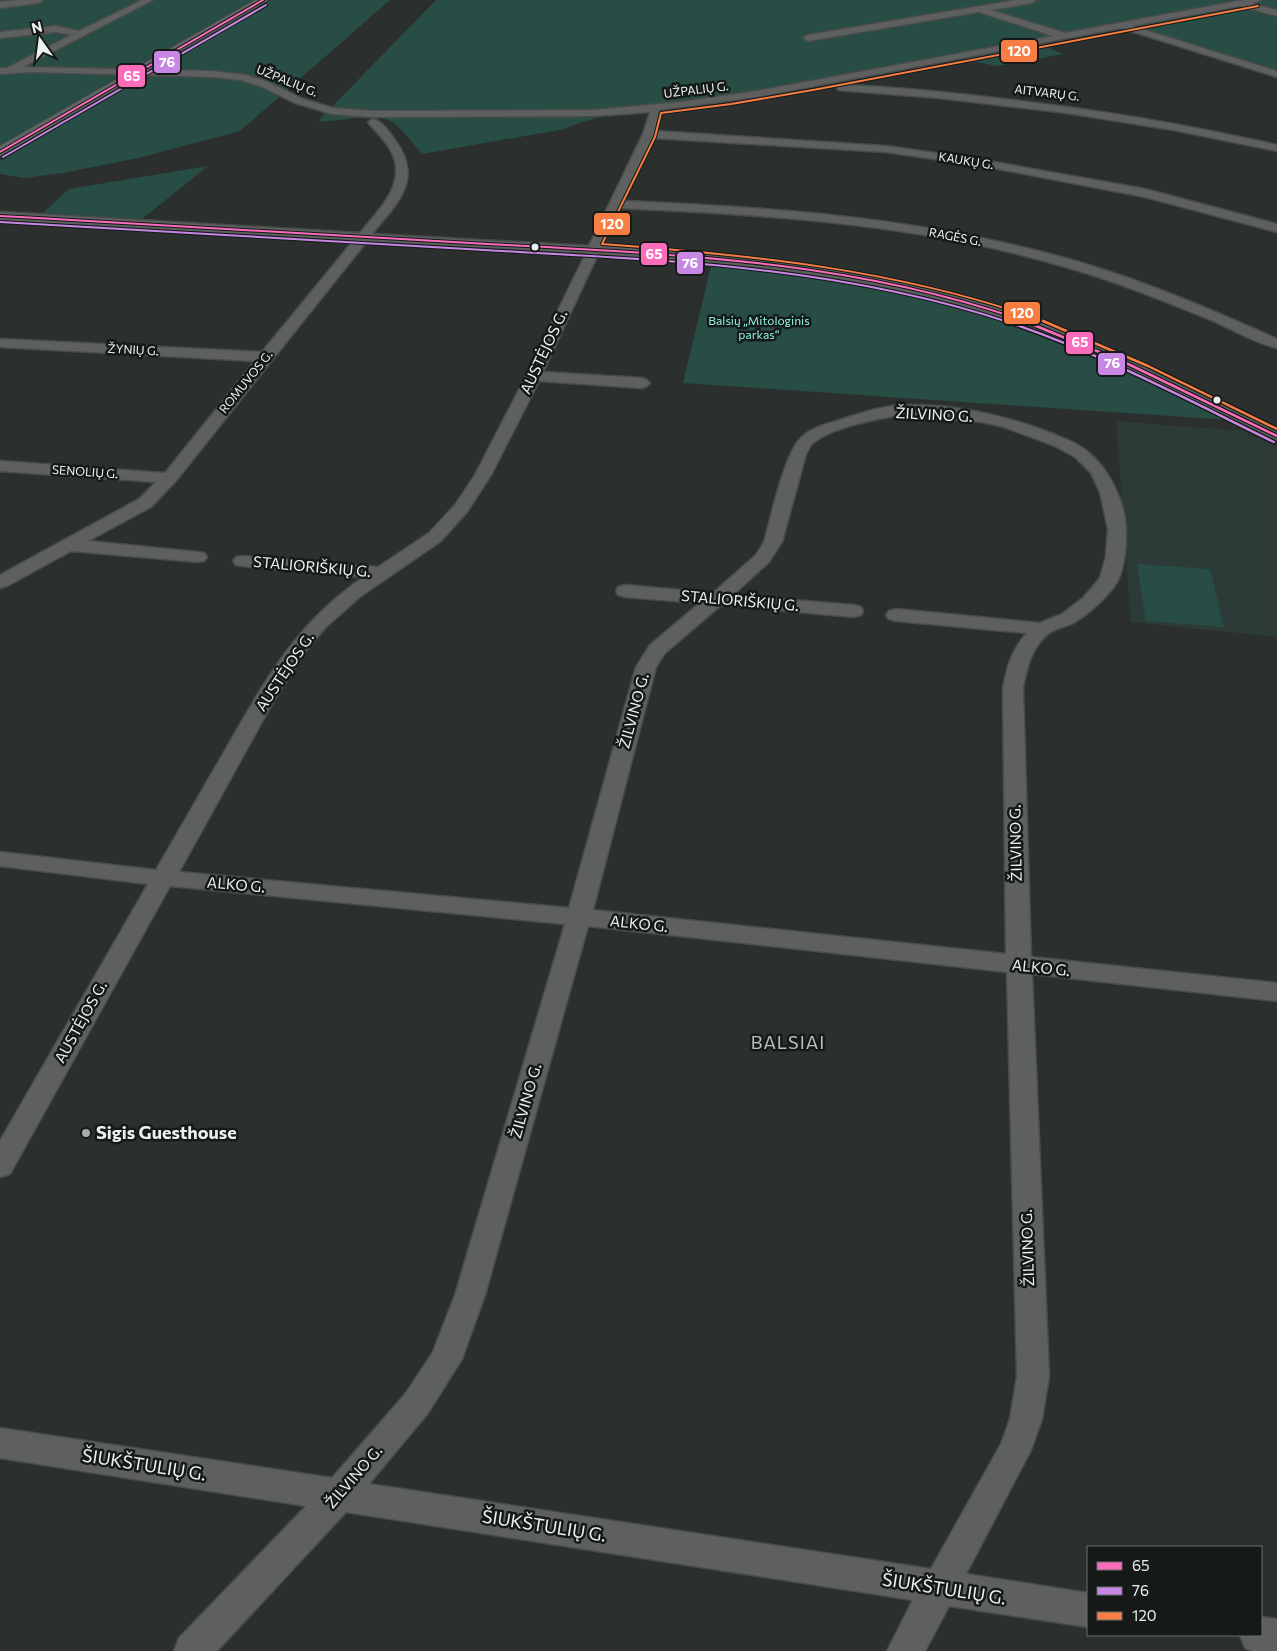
<svg xmlns="http://www.w3.org/2000/svg" width="1277" height="1651" viewBox="0 0 1277 1651" font-family="Commissioner,sans-serif">
<style>
.built{fill:#2c3b38}
.green{fill:#284d45}
.lines{fill:none;stroke-linecap:round;stroke-linejoin:round}
.street-casing{stroke:#474b4a;stroke-width:3}
.secondary-casing{stroke:#474b4a;stroke-width:2}
.street{fill:#5d605f;fill-rule:evenodd}
.secondary{fill:#5d6664;fill-rule:evenodd}
.bus-1-far1-casing{stroke:#151918;stroke-width:4}
.bus-1-casing{stroke:#151918;stroke-width:5}
.bus-2-far1-casing{stroke:#151918;stroke-width:4}
.bus-2-casing{stroke:#151918;stroke-width:5}
.bus-3-far1-casing{stroke:#151918;stroke-width:4}
.bus-3-casing{stroke:#151918;stroke-width:5}
.bus-1-far1{stroke:#fb6dba;stroke-width:2}
.bus-1{stroke:#fb6dba;stroke-width:2.5}
.bus-2-far1{stroke:#c787e3;stroke-width:2}
.bus-2{stroke:#c787e3;stroke-width:2.5}
.bus-3-far1{stroke:#f77d43;stroke-width:2}
.bus-3{stroke:#f77d43;stroke-width:2.5}
.bus-dot{fill:#ebf1ef;stroke:#151918;stroke-width:2}
.poi-dot{fill:#a8adac;stroke:#151918;stroke-width:2}
.labels{text-anchor:middle;stroke-width:5;stroke-linejoin:round;paint-order:stroke}
.far-street-label{font-size:12px;fill:#ebf1ef;stroke:#151918}
.far-park-label{font-size:12px;fill:#89f4df;stroke:#151918}
.street-label{font-size:15px;fill:#ebf1ef;stroke:#151918}
.quarter-label{font-size:18px;letter-spacing:1px;fill:#b6c1be;stroke:#151918}
.near-poi-label{font-size:18px;font-weight:bold;fill:#ebf1ef;stroke:#151918;text-anchor:start}
.near-street-label{font-size:18px;fill:#ebf1ef;stroke:#151918}
.line-badge{stroke:#151918;stroke-width:2}
.badge-label{font-size:14px;text-anchor:middle;font-weight:bold;fill:#fff}
</style>
<rect width="100%" height="100%" fill="#2b302f"/>
<path class="built" d="M 1116,421 L 1242,431 L 1277,447 L 1277,637 L 1131,622 Z"/>
<g class="green">
<path d="M 0,0 L 253,0 L 0,145 Z"/>
<path d="M 271,0 L 390,0 L 240,131 L 138,158 L 68,172 L 25,178 L 0,174 L 0,161 L 137,80 L 146,78 L 157,72 L 154,67 Z"/>
<path d="M 436,0 L 1277,0 L 1277,76 L 1113,25 L 818,80 L 719,96 L 727,101 L 668,109 L 604,114 C 592,122 579,121 565,129 L 422,154 C 414,145 402,128 392,122 C 374,111 339,123 318,121 Z"/>
<path d="M 1039,44 L 1063,54 L 997,66 L 960,59 Z"/>
<path d="M 208,166 L 142,219 L 43,213 L 69,189 Z"/>
<path d="M 712,262 C 834,275 959,297 1072,345 C 1126,367 1176,397 1229,420 L 683,383 Z"/>
<path d="M 1137,564 L 1210,569 L 1224,627 L 1146,621 Z"/>
</g>
<g class="lines">
<g class="street-casing">
<g id="street">
<path d="M 18,0 L 43,0 L 39,3 L 0,8 L 0,2 Z"/>
<path d="M 142,0 L 153,0 L 23,67 L 212,71 L 246,75 L 268,82 L 303,99 L 333,108 L 371,111 L 594,110 L 681,102 L 757,91 L 1053,36 L 979,12 L 808,41 L 803,38 L 808,35 L 1016,0 L 1036,0 L 1032,3 L 991,10 L 1065,33 L 1243,0 L 1261,0 L 1252,4 L 1277,10 L 1277,16 L 1240,6 L 1132,26 L 1277,71 L 1277,77 L 1121,28 L 757,97 L 659,110 L 655,131 L 886,146 L 983,160 L 1145,189 L 1277,224 L 1277,232 L 1145,197 L 983,166 L 886,152 L 653,138 L 623,201 C 767,207 911,217 1050,254 C 1128,274 1204,306 1277,339 L 1277,348 C 1254,343 1232,329 1211,320 C 1164,301 1117,282 1069,268 C 923,224 771,215 620,208 L 602,246 C 727,253 855,265 975,300 C 1080,332 1179,382 1277,430 L 1277,441 C 1253,435 1221,415 1199,404 C 1148,379 1096,354 1043,333 C 902,278 749,263 598,254 L 543,372 L 642,378 L 647,380 L 650,383 L 647,386 L 642,388 L 539,381 L 491,475 L 467,512 L 441,541 L 361,596 L 325,628 L 305,652 L 272,704 L 179,872 L 569,908 L 636,667 L 650,645 L 700,603 L 625,597 L 618,595 L 616,591 L 618,587 L 625,585 L 713,593 L 756,555 L 764,542 C 771,517 784,456 800,439 C 809,428 827,424 840,420 C 860,413 882,406 903,405 C 954,404 1004,415 1051,433 C 1063,438 1078,443 1088,452 C 1109,469 1126,503 1126,531 C 1126,546 1125,566 1118,580 C 1111,594 1089,614 1075,622 C 1067,627 1055,628 1048,634 C 1031,648 1027,668 1023,688 L 1031,957 L 1277,983 L 1277,1001 L 1032,974 L 1049,1376 L 1042,1419 L 1031,1450 L 966,1574 L 1088,1593 L 1088,1627 L 949,1606 L 925,1651 L 887,1651 L 913,1600 L 346,1512 L 217,1651 L 174,1651 L 179,1638 L 306,1506 L 0,1458 L 0,1428 L 332,1478 L 406,1393 L 433,1352 L 455,1295 L 565,924 L 170,886 L 10,1174 L 0,1177 L 0,1141 L 148,884 L 0,866 L 0,852 L 156,870 C 180,829 203,788 227,747 C 265,680 298,621 364,577 L 242,566 L 236,565 L 233,561 L 236,557 L 242,556 L 378,567 L 429,533 L 455,505 L 475,475 L 526,376 L 586,253 L 367,241 L 175,482 L 151,507 L 88,541 L 198,552 L 204,553 L 207,557 L 204,561 L 198,562 L 71,551 L 7,586 L 0,588 L 0,575 L 139,499 L 156,482 L 0,471 L 0,461 L 165,473 L 255,361 L 0,347 L 0,339 L 262,352 L 354,240 L 0,220 L 0,212 L 360,233 C 380,208 409,182 390,149 C 384,139 375,131 368,122 L 373,119 C 382,121 390,133 395,140 C 424,180 398,202 372,234 L 589,246 L 643,134 L 650,112 L 594,116 L 371,117 L 332,114 L 295,103 L 260,86 L 241,80 L 212,77 L 33,72 L 0,74 L 0,68 L 7,68 L 71,35 L 56,32 L 0,38 L 0,32 L 56,26 L 79,31 ZM 902,415 L 982,422 L 1004,427 L 1055,446 L 1075,457 L 1091,473 L 1100,492 L 1108,529 L 1106,556 L 1100,578 L 1083,598 L 1062,614 L 1040,623 L 896,609 L 889,611 L 886,615 L 889,619 L 896,621 L 1027,633 C 1012,649 1007,667 1003,688 L 1006,954 L 593,910 L 656,667 L 665,653 L 721,605 L 854,617 L 861,615 L 863,611 L 861,607 L 854,605 L 733,595 L 769,562 L 782,542 L 806,454 C 808,451 810,446 812,444 C 829,428 879,418 902,415 ZM 588,926 L 1007,972 L 1017,1376 L 1010,1419 L 1001,1444 L 931,1569 L 369,1484 L 428,1413 L 462,1359 L 485,1295 Z"/>
<path d="M 842,85 C 899,87 955,93 1012,100 C 1101,110 1189,125 1277,145 L 1277,151 L 1173,130 L 1067,113 L 939,98 L 838,90 L 837,88 L 838,86 Z"/>
<path d="M 1261,1617 L 1277,1619 L 1277,1651 L 1253,1651 L 1245,1648 L 1240,1635 L 1261,1635 Z"/>
</g>
</g>
<g class="secondary-casing">
<path id="secondary" d="M 255,0 L 268,0 L 0,156 L 0,146 Z"/>
</g>
<use href="#street" class="street"/>
<use href="#secondary" class="secondary"/>
<g class="bus-1-far1-casing">
<g id="bus-1-far1">
<path d="M 0,152 L 263,0"/>
<path d="M 0,216 C 163,225 326,235 488,244 C 669,254 855,260 1027,322"/>
</g>
</g>
<g class="bus-1-casing">
<path id="bus-1" d="M 1024,321 L 1126,363 L 1277,436"/>
</g>
<g class="bus-2-far1-casing">
<g id="bus-2-far1">
<path d="M 3,157 L 266,5"/>
<path d="M 0,222 C 161,231 323,241 484,250 C 661,260 839,266 1008,322"/>
</g>
</g>
<g class="bus-2-casing">
<path id="bus-2" d="M 1005,321 C 1098,352 1186,399 1274,442"/>
</g>
<g class="bus-3-far1-casing">
<path id="bus-3-far1" d="M 1046,322 C 903,270 753,255 602,244 L 655,137 L 661,113 L 731,104 L 813,90 L 1258,6"/>
</g>
<g class="bus-3-casing">
<path id="bus-3" d="M 1043,321 L 1148,366 L 1277,429"/>
</g>
<use href="#bus-1-far1" class="bus-1-far1"/>
<use href="#bus-1" class="bus-1"/>
<use href="#bus-2-far1" class="bus-2-far1"/>
<use href="#bus-2" class="bus-2"/>
<use href="#bus-3-far1" class="bus-3-far1"/>
<use href="#bus-3" class="bus-3"/>
</g>
<g class="bus-dot">
<circle cx="535" cy="247" r="4.5"/>
<circle cx="1217" cy="400" r="4.5"/>
</g>
<circle class="poi-dot" cx="86" cy="1133" r="5"/>
<g class="labels">
<g class="far-street-label">
<text transform="translate(287 81) rotate(22)" y="4">UŽPALIŲ G.</text>
<text transform="translate(696 90) rotate(-7)" y="4">UŽPALIŲ G.</text>
<text transform="translate(1047 93) rotate(7)" y="4">AITVARŲ G.</text>
<text transform="translate(966 161) rotate(9)" y="4">KAUKŲ G.</text>
<text transform="translate(955 237) rotate(11)" y="4">RAGĖS G.</text>
<text transform="translate(133 350) rotate(3)" y="4">ŽYNIŲ G.</text>
<text transform="translate(246 382) rotate(-51)" y="4">ROMUVOS G.</text>
<text transform="translate(85 472) rotate(4)" y="4">SENOLIŲ G.</text>
</g>
<g class="far-park-label">
<text x="759" y="325">Balsių „Mitologinis<tspan x="759" dy="14">parkas“</tspan></text>
</g>
<g class="street-label">
<text transform="translate(544 352) rotate(-65)" y="5">AUSTĖJOS G.</text>
<text transform="translate(934 415) rotate(3)" y="5">ŽILVINO G.</text>
<text transform="translate(312 567) rotate(5)" y="5">STALIORIŠKIŲ G.</text>
<text transform="translate(740 601) rotate(5)" y="5">STALIORIŠKIŲ G.</text>
<text transform="translate(285 672) rotate(-56)" y="5">AUSTĖJOS G.</text>
<text transform="translate(634 711) rotate(-75)" y="5">ŽILVINO G.</text>
<text transform="translate(1016 843) rotate(-91)" y="5">ŽILVINO G.</text>
<text transform="translate(236 885) rotate(5)" y="5">ALKO G.</text>
<text transform="translate(639 924) rotate(6)" y="5">ALKO G.</text>
<text transform="translate(1041 968) rotate(6)" y="5">ALKO G.</text>
<text transform="translate(81 1022) rotate(-61)" y="5">AUSTĖJOS G.</text>
<text transform="translate(526 1101) rotate(-74)" y="5">ŽILVINO G.</text>
<text transform="translate(1028 1248) rotate(-92)" y="5">ŽILVINO G.</text>
<text transform="translate(354 1477) rotate(-49)" y="5">ŽILVINO G.</text>
</g>
<g class="quarter-label">
<text x="788" y="1049">BALSIAI</text>
</g>
<g class="near-poi-label">
<text x="96" y="1139">Sigis Guesthouse</text>
</g>
<g class="near-street-label">
<text transform="translate(144 1465) rotate(9)" y="6">ŠIUKŠTULIŲ G.</text>
<text transform="translate(544 1526) rotate(9)" y="6">ŠIUKŠTULIŲ G.</text>
<text transform="translate(944 1589) rotate(9)" y="6">ŠIUKŠTULIŲ G.</text>
</g>
</g>
<g class="line-badge">
<rect x="1000" y="39" width="38" height="24" rx="5" fill="#f77d43"/>
<rect x="153" y="50" width="28" height="24" rx="5" fill="#c787e3"/>
<rect x="117" y="64" width="29" height="24" rx="5" fill="#fb6dba"/>
<rect x="593" y="212" width="38" height="24" rx="5" fill="#f77d43"/>
<rect x="640" y="242" width="28" height="24" rx="5" fill="#fb6dba"/>
<rect x="676" y="251" width="28" height="24" rx="5" fill="#c787e3"/>
<rect x="1003" y="301" width="38" height="24" rx="5" fill="#f77d43"/>
<rect x="1065" y="331" width="29" height="24" rx="5" fill="#fb6dba"/>
<rect x="1097" y="352" width="29" height="24" rx="5" fill="#c787e3"/>
</g>
<g class="badge-label">
<text x="1019" y="56">120</text>
<text x="167" y="67">76</text>
<text x="132" y="81">65</text>
<text x="612" y="229">120</text>
<text x="654" y="259">65</text>
<text x="690" y="268">76</text>
<text x="1022" y="318">120</text>
<text x="1080" y="347">65</text>
<text x="1112" y="368">76</text>
</g>
<rect x="1087" y="1546" width="175" height="90" fill="#151918" stroke="#6b6f6e"/>
<rect x="1097" y="1562" width="25" height="8" fill="#fb6dba" stroke="#6b6f6e"/>
<text x="1132" y="1571" font-size="15" fill="#ebf1ef">65</text>
<rect x="1097" y="1587" width="25" height="8" fill="#c787e3" stroke="#6b6f6e"/>
<text x="1132" y="1596" font-size="15" fill="#ebf1ef">76</text>
<rect x="1097" y="1612" width="25" height="8" fill="#f77d43" stroke="#6b6f6e"/>
<text x="1132" y="1621" font-size="15" fill="#ebf1ef">120</text>
<g transform="translate(40 40) rotate(346)" stroke="#151918" stroke-width="4" paint-order="stroke">
<path d="M0-4L9 19L0 12L-9 19Z" fill="#ebf1ef"/>
<text y="-8" font-size="14" font-weight="bold" text-anchor="middle" fill="#ebf1ef">N</text>
</g>
</svg>
